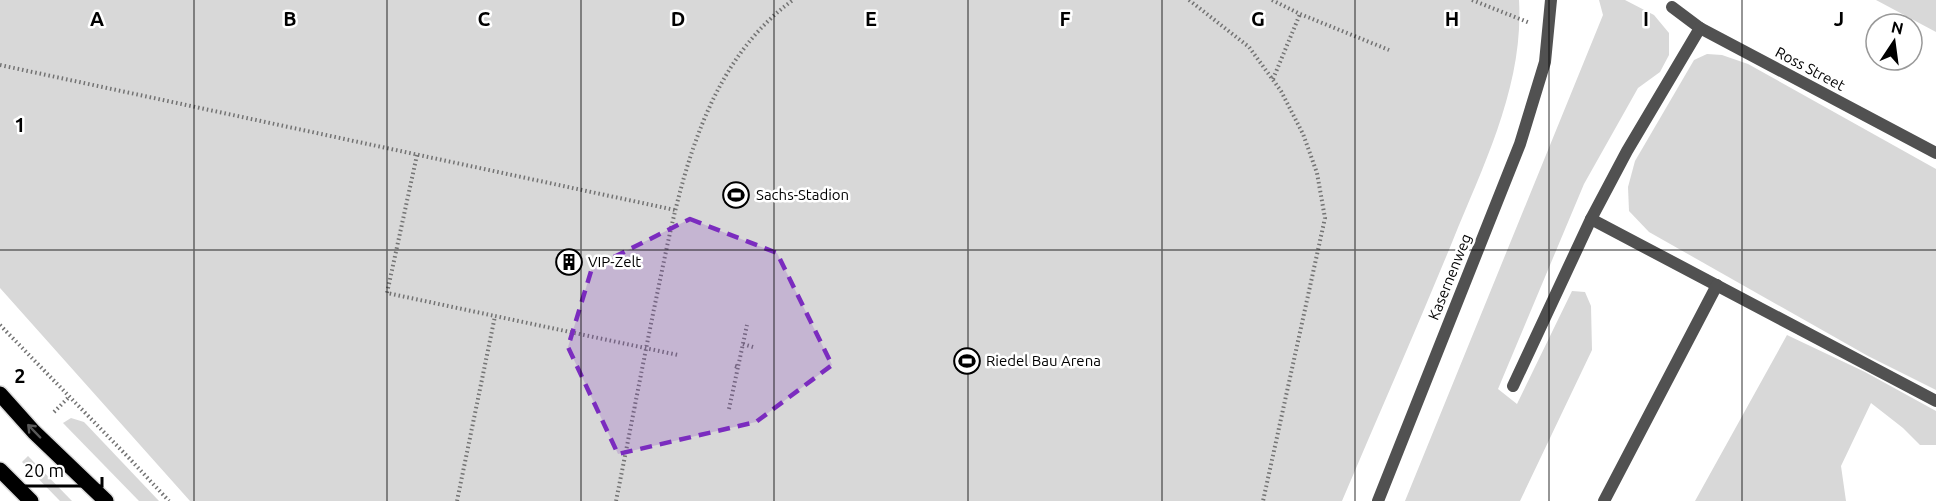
<svg xmlns="http://www.w3.org/2000/svg" width="1936" height="501" viewBox="0 0 1936 501" font-family="Ubuntu,sans-serif">
<style>
.green{fill:#d8d8d8}
.lines{fill:none;stroke-linecap:round;stroke-linejoin:round}
.primary-casing{stroke:#dbdbdb;stroke-width:18}
.path{stroke:#737373;stroke-width:4;stroke-dasharray:1.5 3;stroke-linecap:butt}
.lane{stroke:#515151;stroke-width:12}
.street{stroke:#515151;stroke-width:12}
.primary{stroke:#000;stroke-width:15}
.oneway{stroke:#595959}
.marked{fill:#7b2cbf;fill-opacity:0.2;stroke:#7b2cbf;stroke-width:4.5;stroke-dasharray:12 8;stroke-linejoin:round}
.grid{fill:none;stroke:#000;stroke-width:1.5;stroke-opacity:0.55}
.labels{text-anchor:middle;stroke-width:5;stroke-linejoin:round;paint-order:stroke}
.street-label{font-size:15px;fill:#000;stroke:#fff}
.poi-label{font-size:15px;fill:#000;stroke:#fff;text-anchor:start}
.grid-label{font-size:20px;text-anchor:middle;font-weight:bold;fill:#000;stroke:#fff;stroke-width:5;stroke-linejoin:round;paint-order:stroke}
</style>
<rect width="100%" height="100%" fill="#fff"/>
<g class="green">
<path d="M 0,0 L 1519,0 C 1524,85 1484,164 1453,240 C 1417,328 1379,414 1342,501 L 190,501 L 0,288 Z"/>
<path d="M 1599,0 L 1625,0 L 1654,15 L 1669,33 L 1669,55 L 1660,72 L 1638,88 L 1584,184 L 1498,389 L 1517,404 L 1572,291 L 1585,292 L 1591,306 L 1592,350 L 1520,501 L 1405,501 L 1603,15 Z"/>
<path d="M 1876,0 L 1936,0 L 1936,32 Z"/>
<path d="M 1707,54 L 1722,55 L 1748,64 L 1936,169 L 1936,390 L 1868,356 L 1649,232 L 1629,211 L 1628,187 L 1635,161 L 1694,60 Z"/>
<path d="M 1787,335 L 1865,372 L 1936,411 L 1936,445 L 1920,445 L 1903,428 L 1871,403 L 1841,466 L 1846,501 L 1695,501 Z"/>
<path d="M 71,418 L 84,422 L 159,501 L 139,501 L 63,423 Z"/>
<path d="M 28,456 L 72,501 L 60,501 L 22,462 Z"/>
</g>
<g class="lines">
<g class="primary-casing">
<g id="primary">
<path d="M 0,394 L 34,432 L 106,501"/>
<path d="M 0,470 L 31,501"/>
</g>
</g>
<g class="path">
<path d="M 1189,0 L 1249,47 L 1281,91 L 1303,134 L 1317,173 L 1325,218 L 1263,501"/>
<path d="M 1272,0 L 1300,14 L 1389,50"/>
<path d="M 1472,0 L 1530,23"/>
<path d="M 0,65 L 675,210"/>
<path d="M 1273,79 L 1300,14"/>
<path d="M 417,155 L 387,293 L 495,316"/>
<path d="M 0,325 L 129,458 L 169,501"/>
<path d="M 743,344 L 753,347"/>
<path d="M 735,366 L 738,367 L 747,325"/>
<path d="M 729,409 L 738,367"/>
<path d="M 54,412 L 69,397"/>
<path d="M 457,501 L 495,316 L 678,355"/>
<path d="M 616,501 C 629,437 641,373 654,309 C 677,200 697,70 793,0"/>
</g>
<g class="lane">
<path d="M 1672,7 L 1700,28 L 1936,153"/>
<path d="M 1591,219 L 1936,401"/>
<path d="M 1513,386 L 1591,219 L 1627,151 L 1700,28"/>
<path d="M 1604,501 L 1717,285"/>
</g>
<path class="street" d="M 1378,501 L 1520,144 L 1545,62 L 1551,0"/>
<use href="#primary" class="primary"/>
</g>
<defs><path id="oneway-shaft" d="M-6 0H5M1.5-3L5.5 0L1.5 3" fill="none" stroke-width="1.6" stroke-linecap="round" stroke-linejoin="round" transform="scale(1.5)"/></defs>
<use class="oneway" href="#oneway-shaft" transform="translate(34 431) rotate(-134)"/>
<path class="marked" d="M 690,219 L 777,253 L 832,365 L 756,422 L 618,454 L 568,347 L 592,268 Z"/>
<path class="grid" d="M 194,0 L 194,501M 387,0 L 387,501M 581,0 L 581,501M 774,0 L 774,501M 968,0 L 968,501M 1162,0 L 1162,501M 1355,0 L 1355,501M 1549,0 L 1549,501M 1742,0 L 1742,501M 0,250 L 1936,250"/>
<defs>
<g id="stadium-ring" transform="scale(1.35)"><circle r="9.5" fill="#fff" stroke="#000" stroke-width="1.5"/><path d="M0-5a6.5 5 0 1 0 0 10a6.5 5 0 1 0 0-10ZM-3.5-1.8h7v3.6h-7Z" fill="#000"/></g>
<g id="building-ring" transform="scale(1.35)"><circle r="9.5" fill="#fff" stroke="#000" stroke-width="1.5"/><path d="M-4-6H4V6H1V3H-1V6H-4ZM-2.5-4.3h1.7v1.8h-1.7ZM.8-4.3h1.7v1.8H.8ZM-2.5-1h1.7V.8h-1.7ZM.8-1h1.7V.8H.8Z" fill="#000"/></g>
</defs>
<g fill-rule="evenodd">
<use href="#stadium-ring" x="736" y="195"/>
<use href="#building-ring" x="569" y="262"/>
<use href="#stadium-ring" x="967" y="361"/>
</g>
<g class="labels">
<g class="street-label">
<text transform="translate(1810 69) rotate(28)" y="5">Ross Street</text>
<text transform="translate(1450 277) rotate(-68)" y="5">Kasernenweg</text>
</g>
<g class="poi-label">
<text x="756" y="200">Sachs-Stadion</text>
<text x="588" y="267">VIP-Zelt</text>
<text x="986" y="366">Riedel Bau Arena</text>
</g>
</g>
<g class="grid-label">
<text x="97" y="26">A</text>
<text x="290" y="26">B</text>
<text x="484" y="26">C</text>
<text x="678" y="26">D</text>
<text x="871" y="26">E</text>
<text x="1065" y="26">F</text>
<text x="1258" y="26">G</text>
<text x="1452" y="26">H</text>
<text x="1646" y="26">I</text>
<text x="1839" y="26">J</text>
<text x="20" y="132">1</text>
<text x="20" y="383">2</text>
</g>
<g transform="translate(1894 42) rotate(13)"><circle r="28" fill="#ffffff" stroke="#999999" stroke-width="1.5"/>
<path d="M0-4.5L10 22L0 15L-10 22Z" fill="#000000"/>
<text y="-9" font-size="16" font-weight="bold" text-anchor="middle" fill="#000000">N</text>
</g>
<path d="M15 477v9h87v-9" fill="none" stroke="#000000" stroke-width="3"/>
<text x="24" y="477" font-size="18" fill="#000000" stroke="#ffffff" stroke-width="4.5" paint-order="stroke">20 m</text>
</svg>
